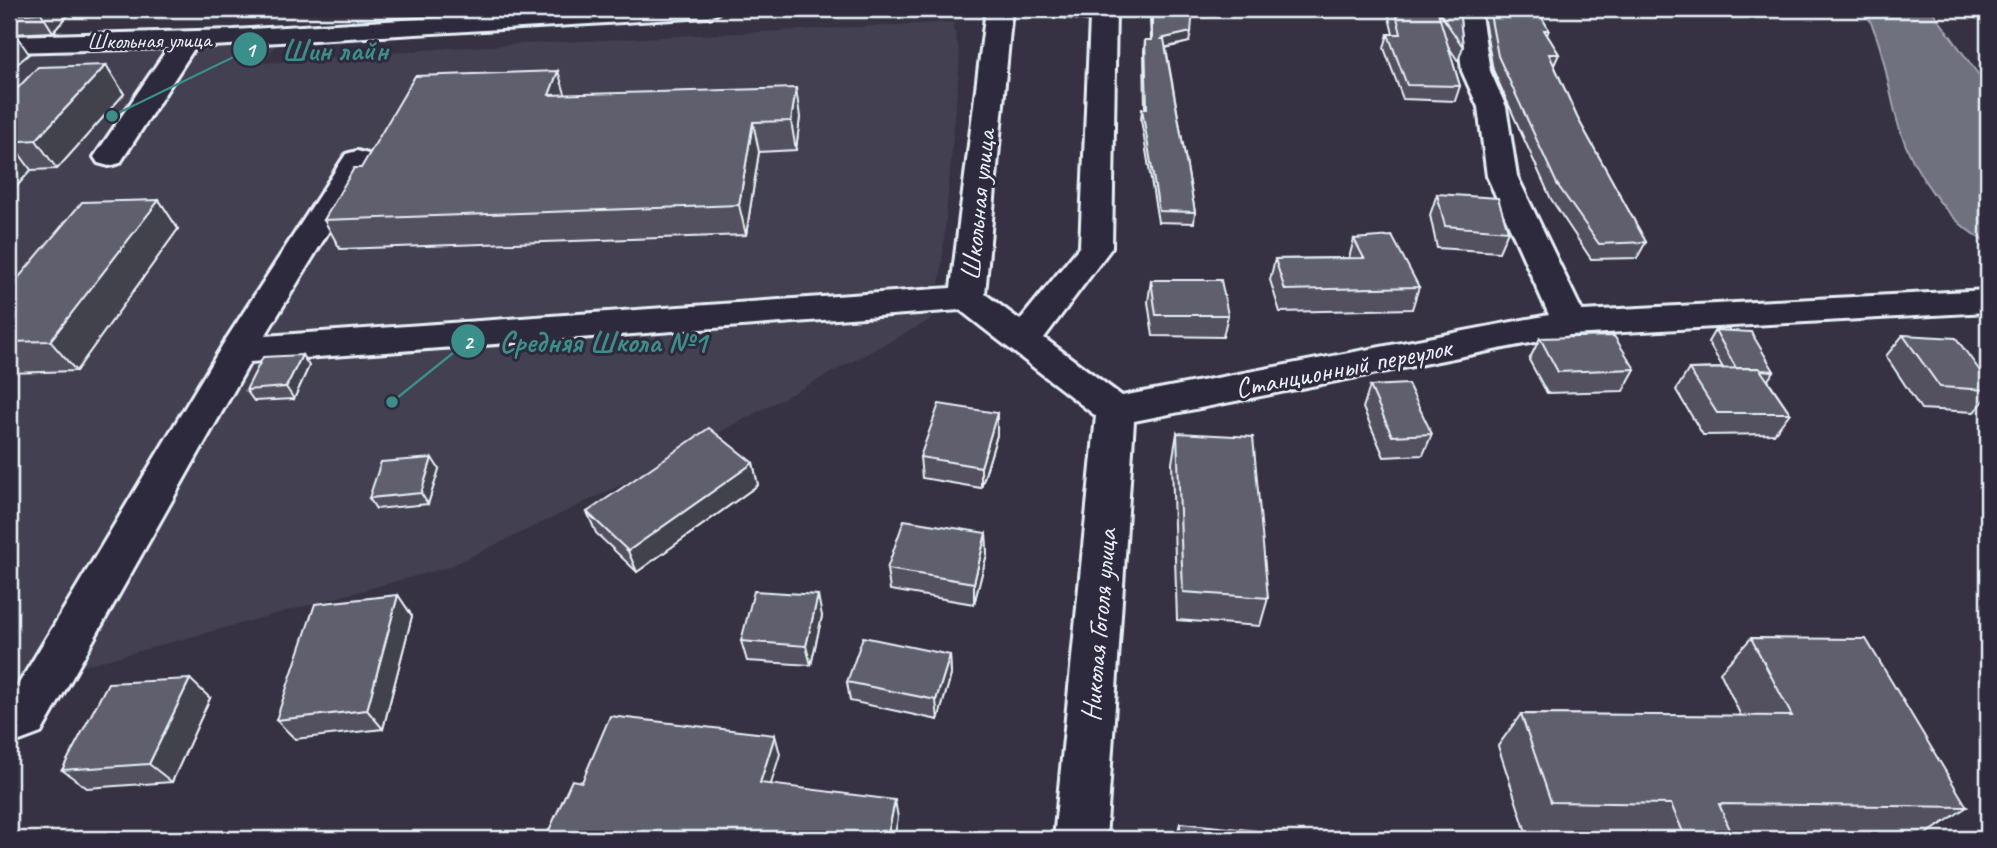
<svg xmlns="http://www.w3.org/2000/svg" width="1997" height="848" viewBox="0 0 1997 848" font-family="Caveat,sans-serif">
<style>
.built{fill:#433f51}
.water{fill:#70717f;stroke:#a0a4af;stroke-width:2}
.lines{fill:none;stroke-linecap:round;stroke-linejoin:round}
.minor-casing{stroke:#e8f1f8;stroke-width:6}
.minor{fill:#2f2a3d;fill-rule:evenodd}
.wall{fill:#53515f;stroke:#e8f1f8;stroke-width:2}
.shaded-wall{fill:#43424d;stroke:#e8f1f8;stroke-width:2}
.building{fill:#605e6e;stroke:#e8f1f8;stroke-width:2}
.labels{text-anchor:middle;stroke-width:6;stroke-linejoin:round;paint-order:stroke}
.far-street-label{font-size:23px;fill:#e8f1f8;stroke:#2f2a3d}
.street-label{font-size:28px;fill:#e8f1f8;stroke:#2f2a3d}
.leader{fill:none;stroke:#3a8f8a;stroke-width:2.5}
.callout-dot{fill:#3a8f8a;stroke:#2f2a3d;stroke-width:2.5}
.mark-label{font-size:21px;text-anchor:middle;font-weight:bold;fill:#fff}
.callout-label{font-size:30px;text-anchor:middle;font-weight:bold;fill:#3a8f8a;stroke:#2f2a3d;stroke-width:6;stroke-linejoin:round;paint-order:stroke}
</style>
<rect width="100%" height="100%" fill="#363244"/>
<filter id="ink" filterUnits="userSpaceOnUse"><feTurbulence type="fractalNoise" baseFrequency=".0143" numOctaves="2"/><feDisplacementMap in="SourceGraphic" scale="14" xChannelSelector="R" yChannelSelector="G"/><feConvolveMatrix kernelMatrix="1 2 1 2 8 2 1 2 1" color-interpolation-filters="sRGB"/></filter>
<g filter="url(#ink)">
<path class="built" d="M 953,22 L 960,57 L 941,274 L 932,319 L 619,486 L 449,567 L 106,660 L 9,682 L 9,51 L 276,44 L 264,63 L 448,48 Z"/>
<path class="water" d="M 1864,9 L 1931,9 L 1988,88 L 1988,243 C 1947,222 1913,171 1899,127 C 1887,87 1885,45 1864,9 Z"/>
<g class="lines">
<g class="minor-casing">
<g id="minor">
<path d="M 588,9 L 721,9 L 717,14 L 708,17 L 195,47 L 120,163 L 109,166 L 98,163 L 94,157 L 168,48 L 9,52 L 9,36 L 234,30 Z"/>
<path d="M 986,9 L 1012,9 L 985,294 L 1020,320 L 1080,246 L 1090,19 L 1046,14 L 1042,9 L 1116,9 L 1112,247 L 1044,338 L 1122,396 L 1549,315 L 1487,176 L 1478,107 L 1462,71 L 1455,9 L 1480,9 L 1490,71 L 1506,107 L 1517,176 L 1582,311 L 1988,290 L 1988,312 L 1570,335 L 1134,421 L 1106,839 L 1054,839 L 1096,416 L 960,310 L 250,362 L 41,733 L 9,745 L 9,700 L 225,341 L 346,154 L 357,151 L 368,154 L 372,160 L 265,336 L 951,288 Z"/>
</g>
</g>
<use href="#minor" class="minor"/>
</g>
<g class="wall">
<path d="M 9,9 L 74,9 L 53,32 L 9,34 Z"/>
<path d="M 1152,9 L 1189,42 L 1166,48 L 1195,212 L 1194,223 L 1158,222 L 1141,120 L 1142,109 L 1145,109 L 1144,51 L 1145,40 L 1151,40 L 1150,21 Z"/>
<path d="M 1387,9 L 1459,9 L 1463,47 L 1458,61 L 1448,46 L 1460,86 L 1455,101 L 1403,99 L 1384,48 L 1388,34 L 1393,34 Z"/>
<path d="M 1482,9 L 1537,9 L 1549,30 L 1547,35 L 1559,54 L 1554,65 L 1577,117 L 1646,242 L 1637,258 L 1591,259 L 1551,199 L 1493,70 Z"/>
<path d="M 106,65 L 124,94 L 57,169 L 31,170 L 9,195 L 9,97 Z"/>
<path d="M 566,95 L 800,117 L 796,150 L 759,152 L 746,235 L 340,249 L 324,220 L 361,168 Z"/>
<path d="M 1437,194 L 1508,231 L 1499,252 L 1437,248 L 1430,215 Z"/>
<path d="M 159,200 L 178,229 L 76,371 L 9,373 L 9,289 Z"/>
<path d="M 1354,239 L 1419,287 L 1412,309 L 1280,312 L 1270,280 L 1275,259 L 1349,258 Z"/>
<path d="M 1151,280 L 1228,315 L 1223,337 L 1153,336 L 1148,302 Z"/>
<path d="M 1715,330 L 1774,371 L 1768,380 L 1790,413 L 1774,434 L 1703,435 L 1676,390 L 1689,369 L 1723,368 L 1708,342 Z"/>
<path d="M 1903,335 L 1988,382 L 1988,396 L 1974,412 L 1921,409 L 1886,356 Z"/>
<path d="M 1540,338 L 1635,369 L 1623,391 L 1547,393 L 1529,360 Z"/>
<path d="M 302,355 L 309,366 L 294,399 L 254,401 L 246,390 Z"/>
<path d="M 1370,386 L 1432,434 L 1423,455 L 1384,457 L 1363,408 Z"/>
<path d="M 997,413 L 997,435 L 981,488 L 922,478 L 920,457 Z"/>
<path d="M 1177,433 L 1268,598 L 1260,626 L 1177,620 L 1172,463 Z"/>
<path d="M 753,463 L 758,485 L 637,572 L 596,533 L 587,512 Z"/>
<path d="M 439,469 L 428,504 L 376,509 L 369,498 Z"/>
<path d="M 986,533 L 987,554 L 974,604 L 890,590 L 887,569 Z"/>
<path d="M 398,595 L 412,616 L 383,729 L 295,739 L 276,720 Z"/>
<path d="M 822,616 L 811,665 L 747,661 L 741,641 Z"/>
<path d="M 1751,638 L 1967,807 L 1922,837 L 1732,835 L 1734,839 L 1642,839 L 1640,834 L 1526,832 L 1498,746 L 1521,714 L 1741,716 L 1720,672 Z"/>
<path d="M 950,655 L 951,675 L 938,720 L 850,701 L 847,682 Z"/>
<path d="M 210,698 L 172,782 L 87,788 L 62,770 Z"/>
<path d="M 1180,823 L 1287,839 L 1176,839 Z"/>
</g>
<g class="shaded-wall">
<path d="M 45,9 L 74,9 L 53,32 L 41,13 Z"/>
<path d="M 1191,32 L 1189,42 L 1159,49 L 1160,39 Z"/>
<path d="M 16,35 L 29,54 L 9,71 L 9,41 Z"/>
<path d="M 106,65 L 124,94 L 57,169 L 36,140 Z"/>
<path d="M 558,71 L 567,100 L 549,95 Z"/>
<path d="M 796,88 L 800,117 L 796,150 L 791,121 Z"/>
<path d="M 753,122 L 759,152 L 746,235 L 739,205 Z"/>
<path d="M 10,141 L 31,170 L 9,195 L 9,142 Z"/>
<path d="M 159,200 L 178,229 L 76,371 L 50,341 Z"/>
<path d="M 302,355 L 309,366 L 294,399 L 286,387 Z"/>
<path d="M 997,413 L 997,435 L 981,488 L 981,467 Z"/>
<path d="M 432,458 L 439,469 L 428,504 L 421,493 Z"/>
<path d="M 753,463 L 758,485 L 637,572 L 628,551 Z"/>
<path d="M 986,533 L 987,554 L 974,604 L 974,583 Z"/>
<path d="M 398,595 L 412,616 L 383,729 L 367,710 Z"/>
<path d="M 818,595 L 822,616 L 811,665 L 806,646 Z"/>
<path d="M 950,655 L 951,675 L 938,720 L 936,700 Z"/>
<path d="M 190,679 L 210,698 L 172,782 L 149,764 Z"/>
<path d="M 775,735 L 780,754 L 766,801 L 760,783 Z"/>
<path d="M 895,800 L 898,818 L 894,839 L 887,839 Z"/>
</g>
<g class="building">
<path d="M 9,9 L 45,9 L 41,13 L 9,15 Z"/>
<path d="M 1152,9 L 1193,9 L 1191,32 L 1160,39 L 1164,39 L 1195,212 L 1159,211 L 1142,109 L 1147,109 L 1145,40 L 1152,40 Z"/>
<path d="M 1395,9 L 1459,9 L 1463,47 L 1437,9 L 1460,86 L 1407,85 L 1388,34 L 1401,34 Z"/>
<path d="M 1489,9 L 1537,9 L 1549,30 L 1544,30 L 1559,54 L 1549,54 L 1577,117 L 1646,242 L 1599,244 L 1557,184 L 1498,56 Z"/>
<path d="M 9,35 L 16,35 L 9,41 Z"/>
<path d="M 106,65 L 36,140 L 9,142 L 9,97 L 38,67 Z"/>
<path d="M 558,71 L 549,95 L 796,88 L 791,121 L 753,122 L 739,205 L 324,220 L 354,168 L 361,168 L 415,76 Z"/>
<path d="M 1437,194 L 1498,198 L 1508,231 L 1445,226 Z"/>
<path d="M 159,200 L 50,341 L 9,342 L 9,289 L 82,202 Z"/>
<path d="M 1392,236 L 1419,287 L 1285,290 L 1275,259 L 1364,258 L 1354,239 Z"/>
<path d="M 1151,280 L 1221,280 L 1228,315 L 1156,315 Z"/>
<path d="M 1715,330 L 1751,332 L 1774,371 L 1761,370 L 1759,368 L 1736,368 Z"/>
<path d="M 1903,335 L 1956,338 L 1988,382 L 1988,390 L 1940,387 Z"/>
<path d="M 1614,336 L 1635,369 L 1558,372 L 1540,338 Z"/>
<path d="M 302,355 L 286,387 L 246,390 L 263,357 Z"/>
<path d="M 1759,368 L 1790,413 L 1717,413 L 1689,369 Z"/>
<path d="M 1408,384 L 1432,434 L 1392,436 L 1370,386 Z"/>
<path d="M 939,404 L 997,413 L 981,467 L 920,457 Z"/>
<path d="M 709,428 L 753,463 L 628,551 L 587,512 Z"/>
<path d="M 1177,433 L 1253,437 L 1268,598 L 1183,592 Z"/>
<path d="M 432,458 L 421,493 L 369,498 L 381,462 Z"/>
<path d="M 904,520 L 986,533 L 974,583 L 887,569 Z"/>
<path d="M 754,591 L 818,595 L 806,646 L 741,641 Z"/>
<path d="M 398,595 L 367,710 L 276,720 L 315,604 Z"/>
<path d="M 863,637 L 950,655 L 936,700 L 847,682 Z"/>
<path d="M 1751,638 L 1866,639 L 1967,807 L 1719,804 L 1734,839 L 1686,839 L 1671,804 L 1551,802 L 1521,714 L 1792,716 Z"/>
<path d="M 190,679 L 149,764 L 62,770 L 108,683 Z"/>
<path d="M 610,716 L 775,735 L 760,783 L 895,800 L 887,839 L 545,839 L 572,780 L 582,782 Z"/>
<path d="M 1180,823 L 1287,834 L 1287,839 L 1180,839 Z"/>
</g>
</g>
<g class="labels">
<g class="far-street-label">
<text transform="translate(149 40) rotate(-1)" y="8">Школьная улица</text>
</g>
<g class="street-label">
<text transform="translate(977 205) rotate(-84)" y="10">Школьная улица</text>
<text transform="translate(1343 367) rotate(-11)" y="10">Станционный переулок</text>
<text transform="translate(1098 625) rotate(-85)" y="10">Николая Гоголя улица</text>
</g>
</g>
<path class="leader" d="M112 116L250 49M392 402L468 341"/>
<g class="callout-dot">
<circle cx="112" cy="116" r="7"/>
<circle cx="392" cy="402" r="7"/>
<circle cx="250" cy="49" r="18"/>
<circle cx="468" cy="341" r="18"/>
</g>
<g class="mark-label">
<text x="250" y="57">1</text>
<text x="468" y="349">2</text>
</g>
<g class="callout-label">
<text x="335" y="60">Шин лайн</text>
<text x="603" y="352">Средняя Школа №1</text>
</g>
<rect width="1997" height="848" fill="none" stroke="#2f2a3d" stroke-width="35"/>
<rect x="18" y="18" width="1962" height="813" fill="none" stroke="#e8f1f8" stroke-width="2.5" filter="url(#ink)"/>
</svg>
